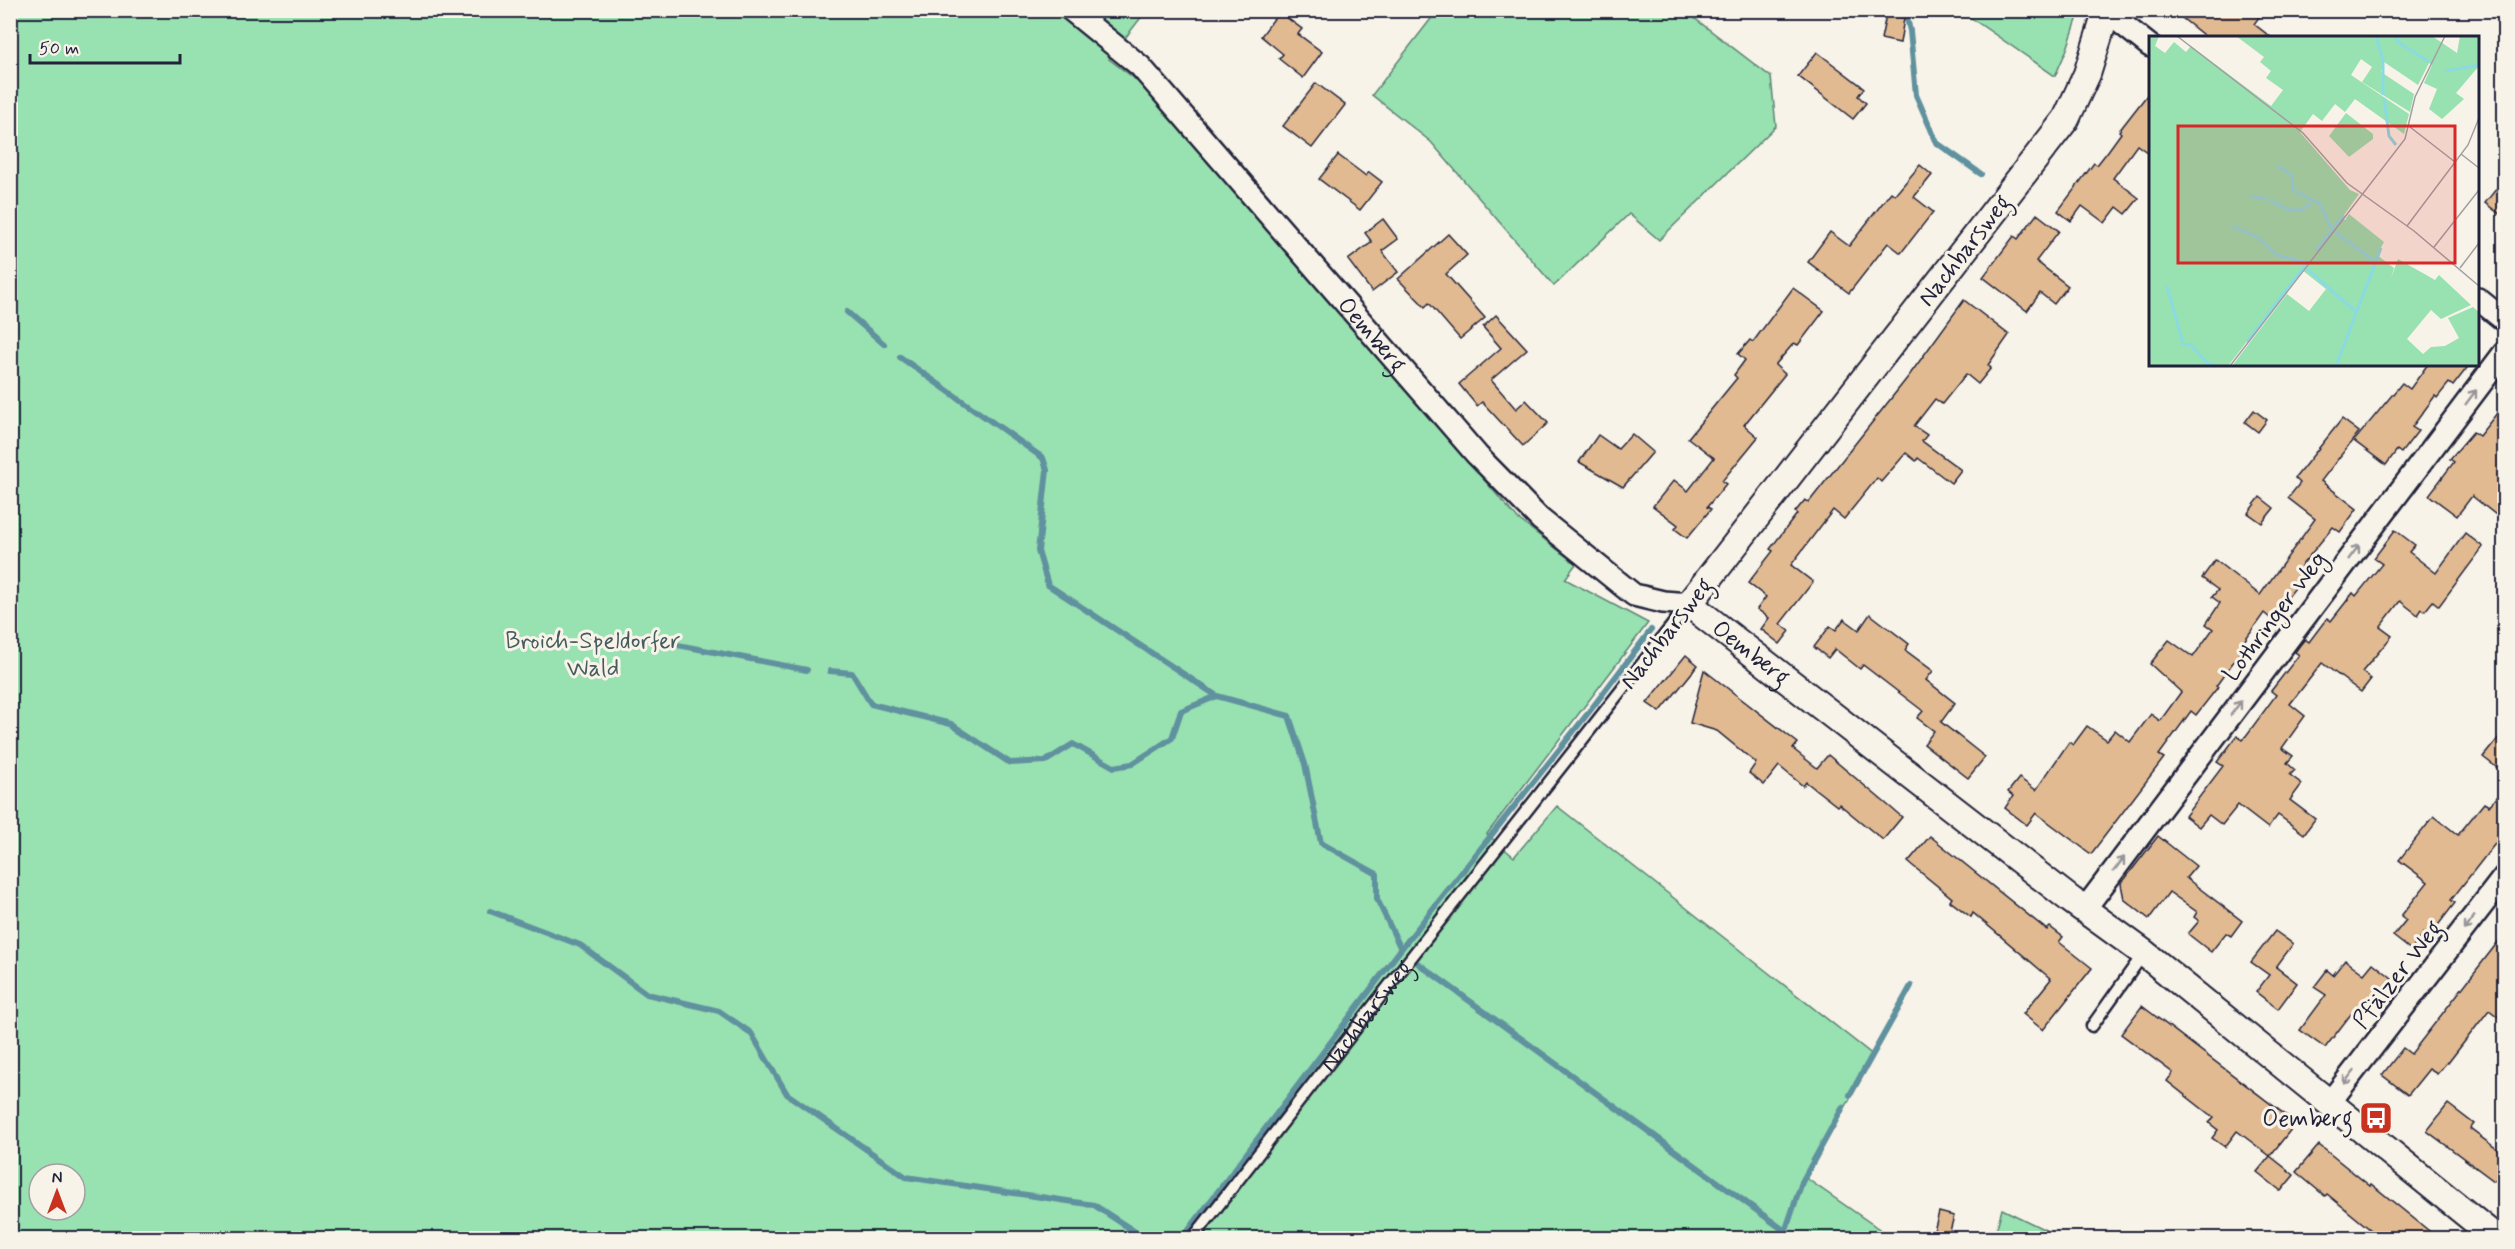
<svg xmlns="http://www.w3.org/2000/svg" width="2515" height="1249" viewBox="0 0 2515 1249" font-family="Mynerve,sans-serif">
<style>
.green{fill:#98e1b0;stroke:#5d8276;stroke-width:1.5;fill-rule:evenodd}
.lines{fill:none;stroke-linecap:round;stroke-linejoin:round}
.stream{stroke:#60919f;stroke-width:6}
.building{fill:#e1ba91;stroke:#22223b;stroke-width:1.5}
.service-casing{stroke:#22223b;stroke-width:15}
.minor-casing{stroke:#22223b;stroke-width:26}
.tertiary-casing{stroke:#22223b;stroke-width:30}
.service{stroke:#f7f3e8;stroke-width:10}
.minor{stroke:#f7f3e8;stroke-width:21}
.tertiary{stroke:#f7f3e8;stroke-width:26}
.oneway{stroke:#97959a}
.labels{text-anchor:middle;stroke-width:6;stroke-linejoin:round;paint-order:stroke}
.street-label{font-size:24px;fill:#22223b;stroke:#f7f3e8}
.park-label{font-size:24px;fill:#455b5e;stroke:#f7f3e8}
.poi-label{font-size:24px;fill:#22223b;stroke:#f7f3e8;text-anchor:end}
.inset-river{fill:none;stroke:#8adbe1;stroke-width:3}
.inset-road{fill:none;stroke:#a29fa3;stroke-width:1.5}
.view{fill:#d62828;fill-opacity:0.15;stroke:#d62828;stroke-width:3}
.inset-edge{fill:none;stroke:#22223b;stroke-width:3}
</style>
<rect width="100%" height="100%" fill="#f7f3e8"/>
<filter id="ink" filterUnits="userSpaceOnUse"><feTurbulence type="fractalNoise" baseFrequency=".0167" numOctaves="2"/><feDisplacementMap in="SourceGraphic" scale="12" xChannelSelector="R" yChannelSelector="G"/><feConvolveMatrix kernelMatrix="1 2 1 2 8 2 1 2 1" color-interpolation-filters="sRGB"/></filter>
<g filter="url(#ink)">
<g class="green">
<path d="M 10,11 L 1146,11 L 1109,59 L 1143,85 L 1517,518 L 1576,564 L 1565,579 L 1648,623 L 1487,834 L 1514,857 L 1557,806 L 1874,1056 L 1806,1178 L 1892,1238 L 11,1238 ZM 39,1174 L 75,1174 L 75,1210 L 39,1210 Z"/>
<path d="M 1437,11 L 1685,11 L 1771,77 L 1776,126 L 1659,240 L 1629,214 L 1554,286 L 1431,142 L 1372,95 Z"/>
<path d="M 1961,11 L 2080,11 L 2067,49 L 2055,76 Z"/>
<path d="M 2002,1209 L 2062,1238 L 1994,1238 Z"/>
</g>
<g class="lines">
<g class="stream">
<path d="M 1905,10 L 1910,31 L 1916,95 L 1937,143 L 1981,174"/>
<path d="M 847,312 L 884,344"/>
<path d="M 900,357 L 1043,458 L 1047,470 L 1038,551 L 1048,585 L 1217,696 L 1289,716 L 1305,764 L 1321,843 L 1377,874 L 1377,899 L 1401,949"/>
<path d="M 652,640 L 807,670"/>
<path d="M 830,671 L 852,673 L 871,704 L 951,724 L 1010,763 L 1046,761 L 1073,744 L 1114,767 L 1132,764 L 1172,738 L 1181,711 L 1217,696"/>
<path d="M 490,911 L 580,945 L 647,994 L 719,1011 L 751,1033 L 787,1094 L 906,1177 L 1094,1205 L 1140,1235 L 1140,1238"/>
<path d="M 1419,964 L 1785,1231"/>
<path d="M 1850,1095 L 1911,986"/>
<path d="M 1185,1235 L 1401,949 L 1589,712 L 1651,630"/>
<path d="M 1783,1238 L 1802,1182 L 1843,1107"/>
</g>
</g>
<g class="building">
<path d="M 2172,10 L 2264,10 L 2254,24 L 2272,38 L 2207,38 Z"/>
<path d="M 1279,12 L 1302,29 L 1298,34 L 1322,52 L 1303,78 L 1279,59 L 1283,54 L 1261,36 Z"/>
<path d="M 1886,15 L 1904,18 L 1900,43 L 1881,39 Z"/>
<path d="M 1817,52 L 1864,88 L 1858,96 L 1866,103 L 1853,119 L 1798,76 Z"/>
<path d="M 1316,83 L 1345,105 L 1312,148 L 1283,126 Z"/>
<path d="M 2151,90 L 2151,155 L 2137,145 L 2113,178 L 2139,198 L 2126,214 L 2117,207 L 2105,223 L 2082,206 L 2071,221 L 2058,211 L 2094,163 L 2097,165 L 2108,151 L 2121,133 L 2119,131 Z"/>
<path d="M 1338,155 L 1366,176 L 1369,172 L 1382,182 L 1360,210 L 1319,179 Z"/>
<path d="M 1920,165 L 1932,175 L 1914,197 L 1933,212 L 1901,253 L 1888,243 L 1849,293 L 1808,262 L 1830,232 L 1849,246 L 1891,192 L 1895,195 Z"/>
<path d="M 2505,178 L 2505,218 L 2485,203 Z"/>
<path d="M 2037,214 L 2059,231 L 2036,261 L 2068,286 L 2054,304 L 2040,293 L 2027,311 L 1983,277 L 2014,236 L 2018,239 Z"/>
<path d="M 1383,219 L 1398,239 L 1382,251 L 1398,272 L 1372,292 L 1348,260 L 1372,242 L 1365,233 Z"/>
<path d="M 1448,234 L 1467,255 L 1446,274 L 1485,318 L 1460,339 L 1429,303 L 1425,307 L 1398,279 Z"/>
<path d="M 1793,288 L 1824,311 L 1798,345 L 1794,343 L 1775,365 L 1785,374 L 1744,425 L 1758,437 L 1722,481 L 1726,484 L 1707,507 L 1711,509 L 1687,538 L 1675,529 L 1678,525 L 1653,506 L 1674,480 L 1688,491 L 1714,458 L 1688,438 L 1737,378 L 1734,375 L 1745,360 L 1738,354 L 1750,340 L 1753,342 Z"/>
<path d="M 1964,300 L 2009,335 L 1988,365 L 1991,368 L 1978,384 L 1966,374 L 1942,404 L 1935,399 L 1914,426 L 1927,435 L 1922,441 L 1961,470 L 1951,483 L 1918,458 L 1916,461 L 1906,453 L 1881,482 L 1877,478 L 1844,519 L 1833,510 L 1791,565 L 1813,582 L 1780,624 L 1790,631 L 1780,644 L 1761,629 L 1769,618 L 1757,609 L 1766,597 L 1748,583 L 1773,551 L 1770,549 L 1797,514 L 1795,512 L 1805,500 L 1809,502 L 1908,377 Z"/>
<path d="M 1496,315 L 1527,349 L 1491,380 L 1516,409 L 1526,400 L 1548,423 L 1523,446 L 1482,402 L 1477,406 L 1459,384 L 1501,348 L 1483,327 Z"/>
<path d="M 2428,364 L 2470,364 L 2453,386 L 2449,383 L 2437,398 L 2435,396 L 2412,427 L 2418,431 L 2401,453 L 2397,450 L 2386,465 L 2354,441 L 2402,383 L 2410,389 Z"/>
<path d="M 2505,403 L 2505,522 L 2472,496 L 2457,516 L 2429,495 L 2454,462 L 2450,459 L 2473,432 L 2479,436 Z"/>
<path d="M 2254,410 L 2267,420 L 2258,432 L 2245,422 Z"/>
<path d="M 2342,419 L 2359,432 L 2321,481 L 2357,509 L 2340,532 L 2333,527 L 2301,566 L 2308,571 L 2271,619 L 2264,613 L 2239,648 L 2242,650 L 2216,686 L 2218,687 L 2196,715 L 2191,711 L 2159,755 L 2164,758 L 2091,854 L 2036,813 L 2027,825 L 2005,808 L 2013,796 L 2008,792 L 2019,778 L 2036,790 L 2069,742 L 2073,745 L 2087,726 L 2107,740 L 2115,730 L 2130,742 L 2151,714 L 2160,721 L 2181,692 L 2150,664 L 2169,640 L 2193,657 L 2213,629 L 2206,624 L 2220,603 L 2212,597 L 2218,590 L 2202,578 L 2215,560 L 2260,595 L 2315,519 L 2288,498 L 2300,483 L 2295,478 Z"/>
<path d="M 1632,434 L 1653,452 L 1623,487 L 1579,462 L 1598,435 L 1618,449 Z"/>
<path d="M 2260,497 L 2274,508 L 2262,523 L 2248,513 Z"/>
<path d="M 2395,530 L 2415,545 L 2409,552 L 2436,573 L 2465,533 L 2483,547 L 2439,606 L 2433,601 L 2425,611 L 2422,609 L 2418,615 L 2400,601 L 2380,627 L 2392,636 L 2362,672 L 2371,679 L 2361,692 L 2322,663 L 2290,704 L 2305,716 L 2282,748 L 2293,756 L 2287,763 L 2295,770 L 2290,775 L 2302,784 L 2290,800 L 2315,819 L 2304,834 L 2278,815 L 2268,828 L 2238,805 L 2222,825 L 2209,815 L 2199,827 L 2185,816 L 2223,766 L 2217,762 L 2237,736 L 2243,740 L 2276,695 L 2271,691 L 2299,655 L 2295,652 L 2300,645 L 2305,639 L 2309,642 L 2327,618 L 2331,621 L 2353,593 L 2356,596 L 2382,564 L 2374,558 Z"/>
<path d="M 1870,614 L 1909,644 L 1905,650 L 1933,671 L 1926,680 L 1955,703 L 1941,722 L 1985,757 L 1968,778 L 1924,744 L 1934,731 L 1917,718 L 1923,711 L 1863,665 L 1860,669 L 1835,649 L 1828,658 L 1814,647 L 1830,626 L 1836,630 L 1844,619 L 1859,630 Z"/>
<path d="M 1686,655 L 1698,665 L 1660,712 L 1647,703 Z"/>
<path d="M 1704,670 L 1798,743 L 1793,749 L 1817,768 L 1828,755 L 1902,817 L 1883,840 L 1839,804 L 1837,806 L 1806,782 L 1803,786 L 1779,766 L 1764,785 L 1749,773 L 1756,763 L 1717,731 L 1690,723 Z"/>
<path d="M 2505,730 L 2505,774 L 2483,757 Z"/>
<path d="M 2505,786 L 2505,831 L 2451,900 L 2455,903 L 2429,937 L 2424,933 L 2411,950 L 2393,936 L 2406,920 L 2401,916 L 2428,882 L 2399,860 L 2434,816 L 2458,835 L 2484,803 L 2489,806 Z"/>
<path d="M 1930,836 L 2047,930 L 2050,927 L 2063,937 L 2059,942 L 2092,968 L 2043,1030 L 2023,1014 L 2051,979 L 1973,913 L 1971,917 L 1950,901 L 1952,898 L 1908,862 Z"/>
<path d="M 2158,836 L 2196,866 L 2186,878 L 2242,921 L 2231,936 L 2226,933 L 2211,952 L 2188,934 L 2199,921 L 2194,917 L 2197,912 L 2169,892 L 2149,919 L 2124,899 L 2121,884 Z"/>
<path d="M 2275,931 L 2293,944 L 2276,967 L 2297,983 L 2278,1009 L 2256,992 L 2269,975 L 2251,962 Z"/>
<path d="M 2505,933 L 2505,1022 L 2489,1010 L 2448,1063 L 2447,1062 L 2437,1074 L 2429,1069 L 2408,1095 L 2382,1075 L 2403,1048 L 2411,1054 Z"/>
<path d="M 2345,960 L 2364,974 L 2373,963 L 2392,978 L 2358,1020 L 2351,1014 L 2325,1048 L 2300,1030 L 2326,995 L 2314,987 L 2327,970 L 2333,975 Z"/>
<path d="M 2142,1006 L 2296,1123 L 2270,1156 L 2237,1131 L 2225,1147 L 2212,1138 L 2218,1130 L 2209,1123 L 2214,1118 L 2167,1081 L 2173,1073 L 2121,1034 Z"/>
<path d="M 2448,1104 L 2474,1124 L 2470,1129 L 2505,1155 L 2505,1185 L 2496,1179 L 2494,1181 L 2427,1131 Z"/>
<path d="M 2319,1145 L 2370,1186 L 2371,1184 L 2439,1239 L 2382,1239 L 2327,1194 L 2325,1196 L 2296,1172 Z"/>
<path d="M 2270,1156 L 2294,1175 L 2281,1191 L 2257,1172 Z"/>
<path d="M 1939,1212 L 1954,1216 L 1949,1235 L 1934,1231 Z"/>
</g>
<g class="lines">
<g class="service-casing">
<g id="service">
<path d="M 2092,1026 L 2144,953"/>
<path id="s1" d="M 1193,1238 L 1384,992 L 1689,604"/>
</g>
</g>
<g class="minor-casing">
<g id="minor">
<path id="s2" d="M 1071,10 L 1140,66 L 1477,455 L 1540,519 L 1634,595 L 1663,602 L 1689,604"/>
<path d="M 2107,12 L 2150,46"/>
<path d="M 2478,299 L 2504,320"/>
<path d="M 2084,910 L 2504,353"/>
<path d="M 2330,1102 L 2504,877"/>
</g>
</g>
<g class="tertiary-casing">
<g id="tertiary">
<path id="s3" d="M 2107,10 L 2087,74 L 2066,119 L 1689,604 L 2071,900 L 2144,953 L 2496,1238"/>
</g>
</g>
<use href="#service" class="service"/>
<use href="#minor" class="minor"/>
<use href="#tertiary" class="tertiary"/>
</g>
<defs><path id="oneway-shaft" d="M-6 0H5M1.5-3L5.5 0L1.5 3" fill="none" stroke-width="1.6" stroke-linecap="round" stroke-linejoin="round" transform="scale(1.5)"/></defs>
<g class="oneway">
<use href="#oneway-shaft" transform="translate(2471 397) rotate(-53)"/>
<use href="#oneway-shaft" transform="translate(2354 552) rotate(-53)"/>
<use href="#oneway-shaft" transform="translate(2236 708) rotate(-53)"/>
<use href="#oneway-shaft" transform="translate(2119 864) rotate(-53)"/>
<use href="#oneway-shaft" transform="translate(2469 923) rotate(128)"/>
<use href="#oneway-shaft" transform="translate(2349 1077) rotate(128)"/>
</g>
</g>
<defs>
<g id="bus-square" transform="scale(1.725)"><rect x="-9" y="-9" width="18" height="18" rx="4" fill="#c8321e" stroke="#f7f3e8"/><path d="M-5-6H5V4H4V6H2V4H-2V6H-4V4H-5ZM-3.5-4V0h7V-4ZM-3.5 1.2v1.5H-2V1.2ZM2 1.2v1.5H3.5V1.2Z" fill="#fff"/></g>
</defs>
<g fill-rule="evenodd">
<use href="#bus-square" x="2376" y="1118"/>
</g>
<g class="labels">
<g class="street-label">
<text transform="translate(1964 250) rotate(-52)" y="8">Nachbarsweg</text>
<text dy="8" stroke="none"><textPath href="#s2" startOffset="444">Oemberg</textPath></text>
<text transform="translate(2274 616) rotate(-53)" y="8">Lothringer Weg</text>
<text transform="translate(1666 633) rotate(-52)" y="8">Nachbarsweg</text>
<text dy="8" stroke="none"><textPath href="#s3" startOffset="810">Oemberg</textPath></text>
<text transform="translate(2397 974) rotate(-52)" y="8">Pfälzer Weg</text>
<text dy="8" stroke="none"><textPath href="#s1" startOffset="282">Nachbarsweg</textPath></text>
</g>
<g class="park-label">
<text x="593" y="648">Broich-Speldorfer<tspan x="593" dy="28">Wald</tspan></text>
</g>
<g class="poi-label">
<text x="2353" y="1126">Oemberg</text>
</g>
</g>
<g transform="translate(2149 36)">
<rect width="330" height="330" fill="#f7f3e8"/>
<path d="M 0,0 L 10,0 L 6,10 L 16,17 L 25,6 L 37,16 L 42,10 L 122,70 L 134,54 L 117,42 L 122,35 L 111,26 L 115,21 L 87,0 L 283,0 L 308,17 L 311,0 L 330,0 L 330,30 L 307,57 L 315,63 L 293,83 L 280,73 L 288,53 L 275,47 L 283,29 L 280,27 L 269,49 L 235,26 L 232,36 L 265,58 L 261,76 L 213,46 L 223,31 L 212,23 L 202,39 L 260,78 L 255,98 L 206,63 L 196,76 L 186,68 L 173,85 L 164,78 L 151,96 L 201,154 L 210,158 L 193,182 L 196,184 L 200,178 L 235,206 L 228,219 L 245,232 L 242,242 L 249,223 L 286,244 L 290,239 L 322,269 L 292,283 L 282,274 L 258,303 L 274,318 L 282,311 L 296,310 L 310,302 L 299,282 L 324,271 L 330,276 L 330,330 L 83,330 L 138,258 L 160,275 L 177,253 L 153,234 L 79,330 L 0,330 ZM 197,77 L 224,98 L 224,103 L 200,121 L 180,100 Z" fill="#98e1b0"/>
<path class="inset-river" d="M 227,0 L 234,25 L 234,59M 247,0 L 249,6 L 280,26M 296,35 L 330,29M 235,62 L 240,100 L 247,109M 128,129 L 143,140 L 144,154 L 171,168 L 183,194M 100,160 L 118,163M 120,164 L 140,174 L 153,174 L 162,167M 83,190 L 108,201 L 128,219 L 154,226 L 155,231 L 98,306M 186,196 L 225,225M 167,215 L 195,179M 158,233 L 206,275M 18,250 L 34,308 L 42,309 L 58,327 L 67,330M 187,330 L 232,212"/>
<path class="inset-road" d="M 28,0 L 154,97 L 198,147 L 265,195 L 330,250M 261,91 L 306,126M 312,118 L 330,132M 258,190 L 319,109 L 330,82M 285,211 L 330,154M 311,232 L 330,207M 81,330 L 256,103 L 266,61 L 296,0"/>
<path class="view" d="M 29,90 L 306,90 L 306,227 L 29,227 Z"/>
<rect width="330" height="330" class="inset-edge"/>
</g>
<rect width="2515" height="1249" fill="none" stroke="#f7f3e8" stroke-width="36"/>
<rect x="18" y="18" width="2479" height="1213" fill="none" stroke="#22223b" stroke-width="2" filter="url(#ink)"/>
<g transform="translate(57 1192)"><circle r="28" fill="#f7f3e8" stroke="#a29fa3" stroke-width="1.5"/>
<path d="M0-4.5L10 22L0 15L-10 22Z" fill="#c8321e"/>
<text y="-9" font-size="16" font-weight="bold" text-anchor="middle" fill="#22223b">N</text>
</g>
<path d="M30 54v9h150v-9" fill="none" stroke="#22223b" stroke-width="3"/>
<text x="39" y="54" font-size="18" fill="#22223b" stroke="#f7f3e8" stroke-width="4.5" paint-order="stroke">50 m</text>
</svg>
